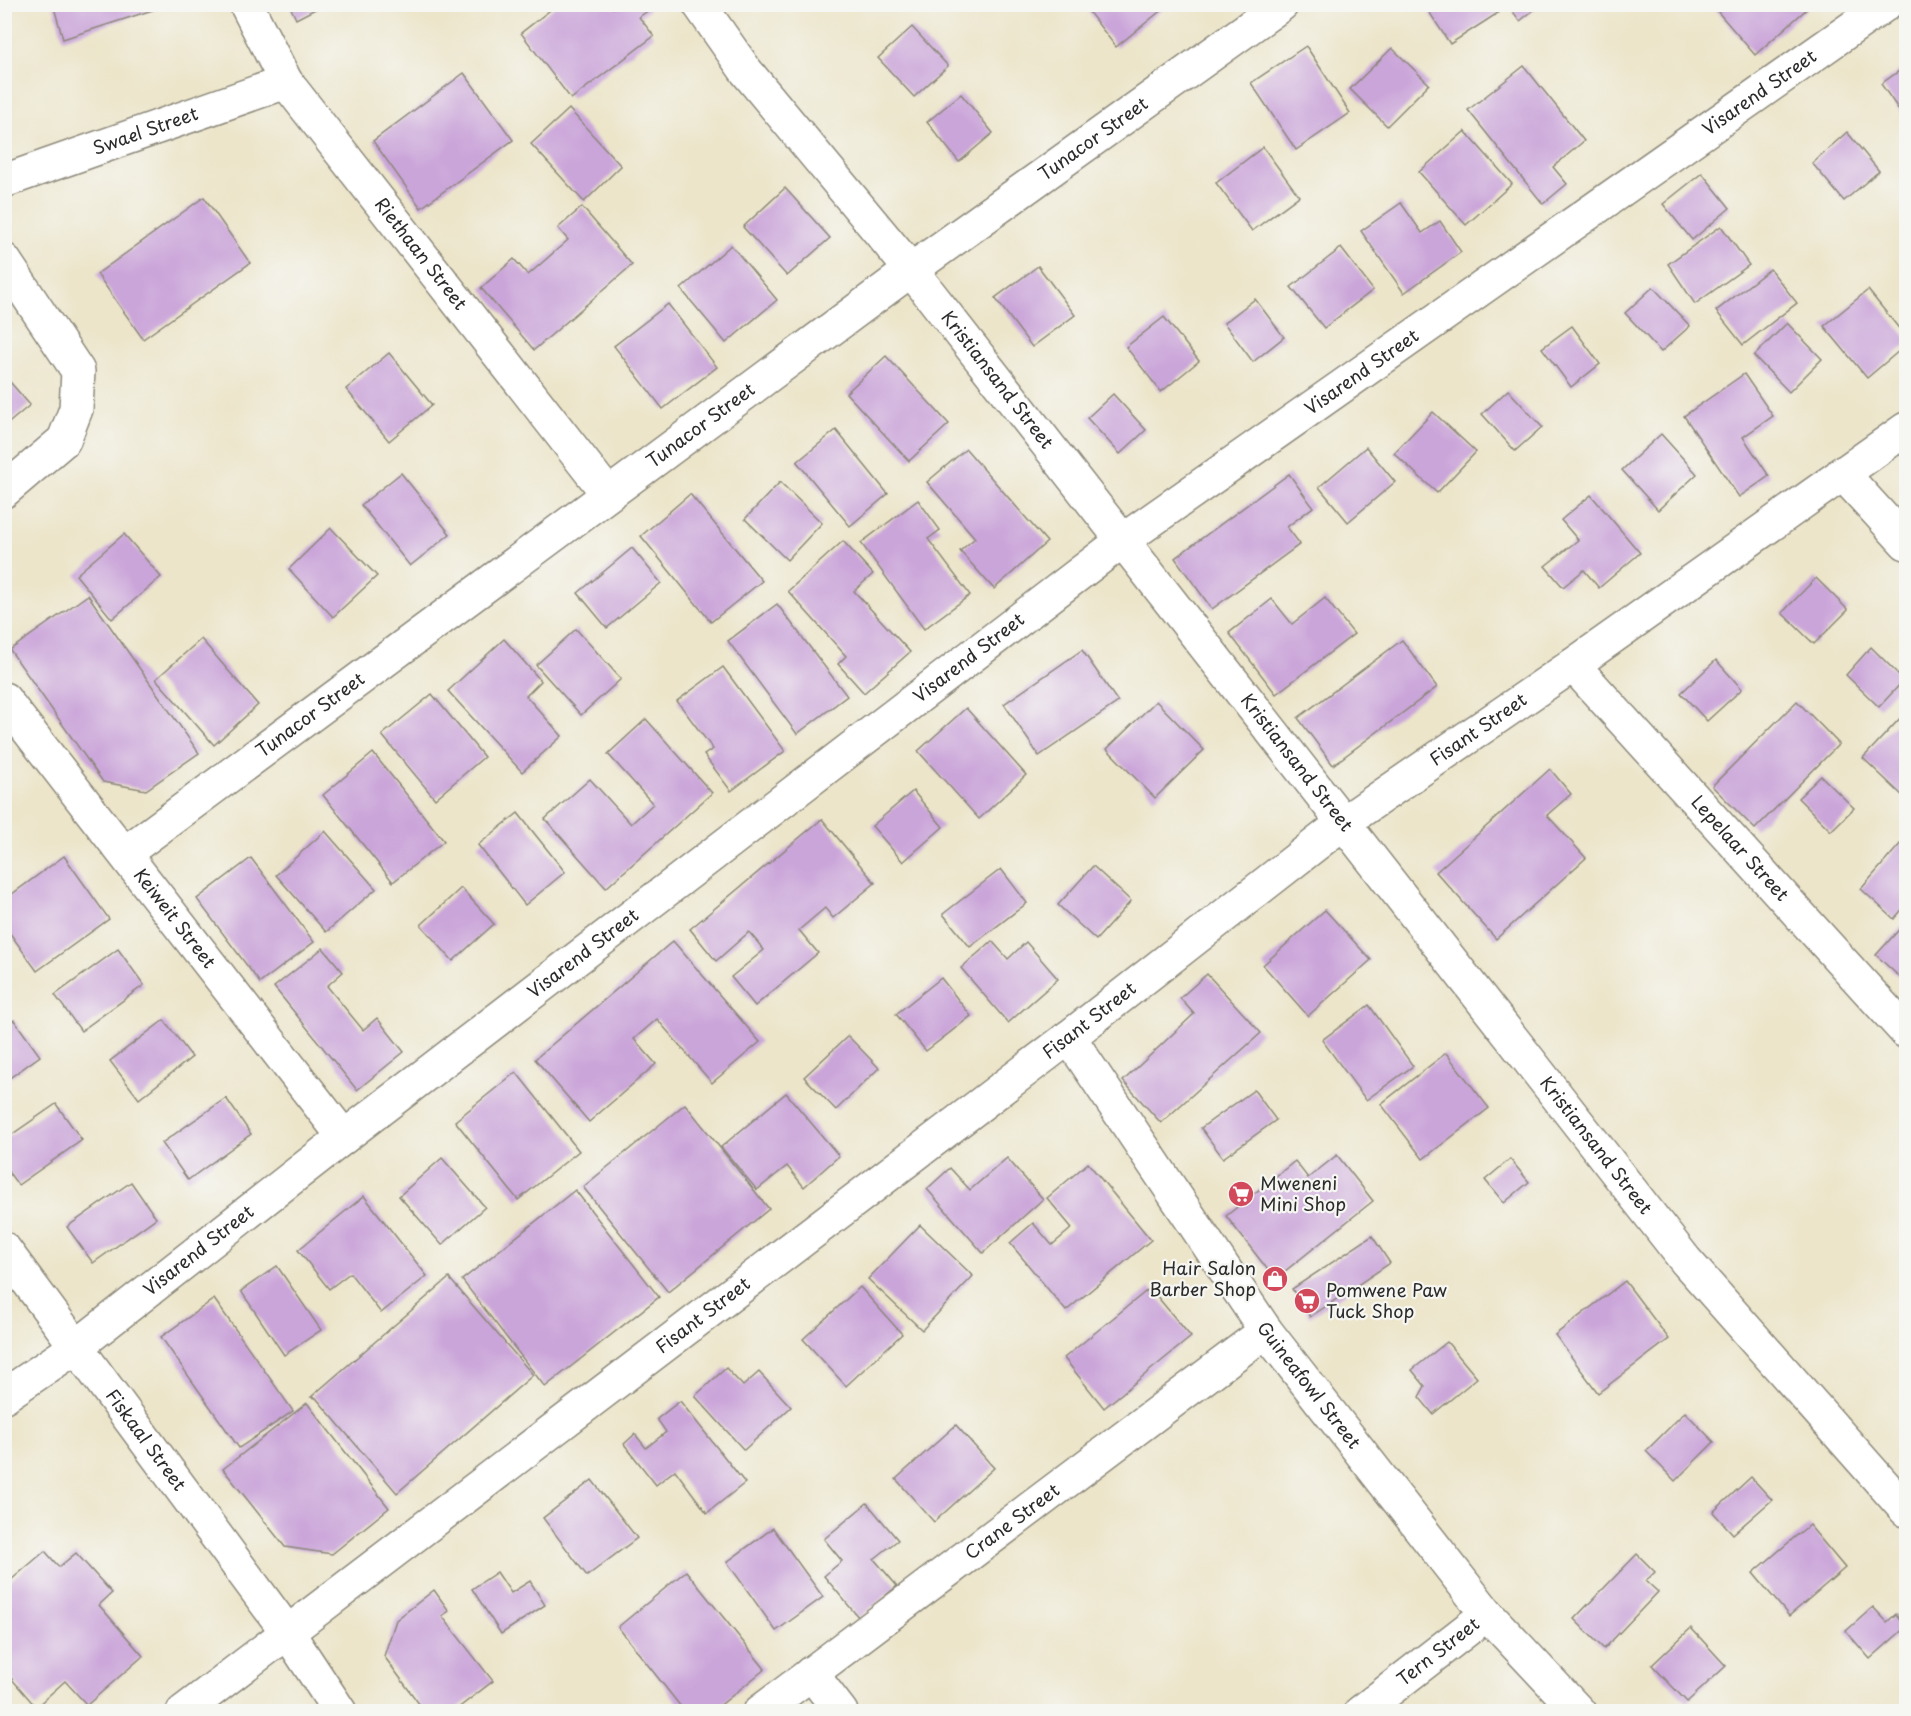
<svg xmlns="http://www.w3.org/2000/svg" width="1911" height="1716" viewBox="0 0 1911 1716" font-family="'Playpen Sans',sans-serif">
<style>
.building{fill:#caa5d9}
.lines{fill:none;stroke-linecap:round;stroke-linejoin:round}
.minor-casing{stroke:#8c887a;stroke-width:36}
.minor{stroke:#fff;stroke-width:33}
.labels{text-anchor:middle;stroke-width:4.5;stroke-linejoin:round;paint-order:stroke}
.street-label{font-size:18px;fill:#2b2b2b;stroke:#f6f6f2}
.poi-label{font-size:18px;fill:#2b2b2b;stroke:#f6f6f2;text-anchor:start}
</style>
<rect width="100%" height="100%" fill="#f6f6f2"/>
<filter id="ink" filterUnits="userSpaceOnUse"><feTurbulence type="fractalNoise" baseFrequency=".0167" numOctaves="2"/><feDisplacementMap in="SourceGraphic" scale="12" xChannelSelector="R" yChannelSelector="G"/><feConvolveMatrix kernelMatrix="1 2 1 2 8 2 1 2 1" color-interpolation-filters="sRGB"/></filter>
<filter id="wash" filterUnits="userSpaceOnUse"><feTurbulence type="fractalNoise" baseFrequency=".008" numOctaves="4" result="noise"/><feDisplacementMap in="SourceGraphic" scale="24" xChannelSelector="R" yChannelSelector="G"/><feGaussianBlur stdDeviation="1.35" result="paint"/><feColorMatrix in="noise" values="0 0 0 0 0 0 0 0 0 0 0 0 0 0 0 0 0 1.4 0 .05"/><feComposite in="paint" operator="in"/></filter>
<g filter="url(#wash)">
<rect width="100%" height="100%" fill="#ece5ca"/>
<g id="blocks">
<g class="building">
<path d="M 53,4 L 168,4 L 168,5 L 63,39 Z"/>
<path d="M 289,4 L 325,4 L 296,19 Z"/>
<path d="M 558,4 L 610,4 L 613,8 L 618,4 L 645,4 L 649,10 L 639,17 L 654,36 L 571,99 L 521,33 Z"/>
<path d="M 1097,4 L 1169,4 L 1116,47 L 1088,11 Z"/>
<path d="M 1424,4 L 1492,4 L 1498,13 L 1450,44 Z"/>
<path d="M 1507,4 L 1541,4 L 1520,21 Z"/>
<path d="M 1711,4 L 1809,4 L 1810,6 L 1755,55 Z"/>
<path d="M 912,27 L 948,66 L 914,97 L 878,58 Z"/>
<path d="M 1306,46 L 1350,113 L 1296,150 L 1251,83 Z"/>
<path d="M 1392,48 L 1429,84 L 1387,126 L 1350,89 Z"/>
<path d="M 1524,66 L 1584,141 L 1553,167 L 1567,184 L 1543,204 L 1468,110 Z"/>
<path d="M 1906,66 L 1906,120 L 1881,84 Z"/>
<path d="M 464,73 L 513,140 L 421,208 L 373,141 Z"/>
<path d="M 961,94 L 993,133 L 959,162 L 927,122 Z"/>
<path d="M 569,109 L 621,166 L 584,202 L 531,144 Z"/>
<path d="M 1465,131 L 1512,184 L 1466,225 L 1419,172 Z"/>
<path d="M 1847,132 L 1879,171 L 1844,201 L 1812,163 Z"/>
<path d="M 1263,147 L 1299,196 L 1252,231 L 1216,183 Z"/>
<path d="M 1702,173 L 1730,208 L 1692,240 L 1663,204 Z"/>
<path d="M 785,188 L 830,238 L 787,276 L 743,227 Z"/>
<path d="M 204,197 L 250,263 L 143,339 L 97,274 Z"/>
<path d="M 1401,203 L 1422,233 L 1440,221 L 1461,252 L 1404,293 L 1361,231 Z"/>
<path d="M 582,207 L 632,265 L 534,350 L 481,288 L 514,259 L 528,275 L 568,240 L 558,228 Z"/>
<path d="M 1721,226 L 1749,265 L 1695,304 L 1668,264 Z"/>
<path d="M 731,245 L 777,300 L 726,343 L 681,289 Z"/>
<path d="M 1341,248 L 1373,290 L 1324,328 L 1291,287 Z"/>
<path d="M 1038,266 L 1075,315 L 1032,347 L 995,298 Z"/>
<path d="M 1770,269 L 1797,303 L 1743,345 L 1716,311 Z"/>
<path d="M 1653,287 L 1690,326 L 1661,352 L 1625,313 Z"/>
<path d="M 1868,290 L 1906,337 L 1906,345 L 1867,378 L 1824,326 Z"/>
<path d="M 1255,299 L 1284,337 L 1253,362 L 1224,323 Z"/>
<path d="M 668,304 L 717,367 L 663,409 L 614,346 Z"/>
<path d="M 1164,317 L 1199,361 L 1161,392 L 1126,347 Z"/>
<path d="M 1787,323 L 1822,359 L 1789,392 L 1754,356 Z"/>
<path d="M 1572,326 L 1600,364 L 1571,387 L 1542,348 Z"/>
<path d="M 389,353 L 432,405 L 389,441 L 346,389 Z"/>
<path d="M 886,356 L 949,424 L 909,461 L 846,393 Z"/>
<path d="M 1744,374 L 1773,416 L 1743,437 L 1769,476 L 1739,497 L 1684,416 Z"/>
<path d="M 4,375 L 30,405 L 4,427 Z"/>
<path d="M 1508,390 L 1542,427 L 1515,451 L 1482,414 Z"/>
<path d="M 1113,394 L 1146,430 L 1120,454 L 1087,418 Z"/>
<path d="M 1433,412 L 1476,452 L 1437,493 L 1394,453 Z"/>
<path d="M 836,430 L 888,494 L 850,526 L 797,462 Z"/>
<path d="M 1661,434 L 1697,474 L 1658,510 L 1622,470 Z"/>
<path d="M 1366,447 L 1395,482 L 1348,522 L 1319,487 Z"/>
<path d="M 966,449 L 1047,542 L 994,589 L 960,551 L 975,538 L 927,482 Z"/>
<path d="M 401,473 L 450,534 L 410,566 L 361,505 Z"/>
<path d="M 1289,474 L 1313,507 L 1287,527 L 1300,544 L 1212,609 L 1175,558 Z"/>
<path d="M 780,482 L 822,523 L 787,560 L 745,519 Z"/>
<path d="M 690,494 L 762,581 L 711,622 L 641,536 Z"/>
<path d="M 1591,495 L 1640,553 L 1599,588 L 1584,570 L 1563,587 L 1545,566 L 1578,540 L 1561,520 Z"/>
<path d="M 918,500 L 940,530 L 928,539 L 970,595 L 924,629 L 861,543 Z"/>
<path d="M 331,528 L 377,576 L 333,617 L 289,569 Z"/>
<path d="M 124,534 L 161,577 L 112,619 L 76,575 Z"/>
<path d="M 843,541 L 873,574 L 854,591 L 910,652 L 864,693 L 838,664 L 846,656 L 788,591 Z"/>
<path d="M 632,548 L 661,583 L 607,628 L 578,593 Z"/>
<path d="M 1816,578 L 1848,610 L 1814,644 L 1782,613 Z"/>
<path d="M 88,595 L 199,753 L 146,790 L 103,782 L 10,650 Z"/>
<path d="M 1325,598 L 1354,634 L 1276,694 L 1229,633 L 1272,599 L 1292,624 Z"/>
<path d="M 777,604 L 847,696 L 797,734 L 728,641 Z"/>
<path d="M 576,629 L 621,679 L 581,715 L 536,665 Z"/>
<path d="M 201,639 L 258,705 L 214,745 L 156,679 Z"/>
<path d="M 504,639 L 541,681 L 526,696 L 562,736 L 522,772 L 448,691 Z"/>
<path d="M 1402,640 L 1437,687 L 1333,765 L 1298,718 Z"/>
<path d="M 1871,647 L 1904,680 L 1879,707 L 1846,675 Z"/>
<path d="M 1082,650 L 1118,702 L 1039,756 L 1004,704 Z"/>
<path d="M 1716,660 L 1742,689 L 1707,721 L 1681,693 Z"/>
<path d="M 723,667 L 785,751 L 731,791 L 704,755 L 713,749 L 677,701 Z"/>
<path d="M 432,694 L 484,757 L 435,799 L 382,735 Z"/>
<path d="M 1156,701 L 1204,750 L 1155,798 L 1107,749 Z"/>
<path d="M 1797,701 L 1839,744 L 1755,829 L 1712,786 Z"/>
<path d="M 966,708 L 1026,775 L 979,819 L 918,751 Z"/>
<path d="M 1906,712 L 1906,797 L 1905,798 L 1863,758 Z"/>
<path d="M 646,719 L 712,793 L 606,888 L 545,819 L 590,779 L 631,824 L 653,804 L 608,754 Z"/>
<path d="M 373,753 L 444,841 L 393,882 L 323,795 Z"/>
<path d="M 1550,769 L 1571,794 L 1547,815 L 1586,858 L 1496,939 L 1436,872 Z"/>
<path d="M 1821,776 L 1854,808 L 1831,831 L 1798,798 Z"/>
<path d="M 913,791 L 943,827 L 903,862 L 872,826 Z"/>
<path d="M 518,813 L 565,872 L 525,905 L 478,845 Z"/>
<path d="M 822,819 L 875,883 L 833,918 L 825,908 L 799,930 L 818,953 L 755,1006 L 731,977 L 764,950 L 749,932 L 716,961 L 690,929 Z"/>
<path d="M 325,831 L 376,889 L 326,932 L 276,875 Z"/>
<path d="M 1901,843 L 1906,848 L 1906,905 L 1894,919 L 1861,889 Z"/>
<path d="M 64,856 L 109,919 L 37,971 L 4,925 L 4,900 Z"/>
<path d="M 251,858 L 314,942 L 260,983 L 197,899 Z"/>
<path d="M 1093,866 L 1131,901 L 1096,940 L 1058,905 Z"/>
<path d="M 1001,869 L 1027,903 L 970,947 L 943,914 Z"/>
<path d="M 461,888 L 494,924 L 453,961 L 421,925 Z"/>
<path d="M 1325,910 L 1371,960 L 1308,1016 L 1263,965 Z"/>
<path d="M 1906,922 L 1906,983 L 1876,955 Z"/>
<path d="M 673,941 L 760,1042 L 712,1083 L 657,1019 L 634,1039 L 656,1064 L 589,1122 L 535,1059 Z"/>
<path d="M 992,941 L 1008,959 L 1026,942 L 1058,979 L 1008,1023 L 961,968 Z"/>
<path d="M 323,948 L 343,972 L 327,986 L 363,1030 L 377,1018 L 404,1052 L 357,1090 L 274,987 Z"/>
<path d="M 118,949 L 144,985 L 81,1031 L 55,995 Z"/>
<path d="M 1207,974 L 1261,1033 L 1161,1123 L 1123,1081 L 1194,1014 L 1180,998 Z"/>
<path d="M 941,978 L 971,1016 L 926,1051 L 896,1014 Z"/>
<path d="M 1369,1005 L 1413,1066 L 1366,1100 L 1322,1040 Z"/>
<path d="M 14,1020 L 40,1056 L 4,1082 L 4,1027 Z"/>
<path d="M 164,1020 L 192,1057 L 139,1099 L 110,1061 Z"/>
<path d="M 848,1036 L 879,1068 L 836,1110 L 804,1077 Z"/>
<path d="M 1446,1053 L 1489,1108 L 1423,1159 L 1381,1104 Z"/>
<path d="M 516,1072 L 579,1151 L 518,1200 L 455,1121 Z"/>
<path d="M 1254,1090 L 1276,1120 L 1223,1158 L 1201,1128 Z"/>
<path d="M 786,1093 L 839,1156 L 804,1187 L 787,1166 L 757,1190 L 721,1147 Z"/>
<path d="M 226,1098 L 251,1134 L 188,1180 L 162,1143 Z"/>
<path d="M 56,1104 L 82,1140 L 18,1185 L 4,1166 L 4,1140 Z"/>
<path d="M 685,1104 L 769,1209 L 668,1292 L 583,1187 Z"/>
<path d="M 1337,1155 L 1373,1201 L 1275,1279 L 1226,1216 L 1295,1161 L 1308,1178 Z"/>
<path d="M 442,1158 L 485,1207 L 442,1245 L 399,1196 Z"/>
<path d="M 1007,1158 L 1043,1199 L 983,1253 L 927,1189 L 950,1168 L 970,1190 Z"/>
<path d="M 1510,1159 L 1529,1182 L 1504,1203 L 1485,1180 Z"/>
<path d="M 1088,1163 L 1151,1240 L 1066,1311 L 1010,1243 L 1033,1223 L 1052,1245 L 1072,1228 L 1047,1198 Z"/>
<path d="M 131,1182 L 156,1218 L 93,1263 L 67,1227 Z"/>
<path d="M 575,1190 L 659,1297 L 545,1387 L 462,1280 Z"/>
<path d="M 364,1196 L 427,1276 L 381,1313 L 350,1273 L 329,1289 L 298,1250 Z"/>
<path d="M 920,1225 L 973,1276 L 922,1330 L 868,1279 Z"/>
<path d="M 1372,1236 L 1390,1263 L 1310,1317 L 1292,1289 Z"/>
<path d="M 277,1266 L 321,1330 L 284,1355 L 241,1291 Z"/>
<path d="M 449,1278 L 533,1375 L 397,1493 L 316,1398 L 311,1397 Z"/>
<path d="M 1625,1281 L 1669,1339 L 1598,1393 L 1555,1335 Z"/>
<path d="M 860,1287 L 902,1334 L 846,1386 L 803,1339 Z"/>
<path d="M 1150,1288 L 1191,1337 L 1104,1408 L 1064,1358 Z"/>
<path d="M 214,1299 L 293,1411 L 239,1448 L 161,1337 Z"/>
<path d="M 1447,1342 L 1477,1378 L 1433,1414 L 1419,1397 L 1425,1386 L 1412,1370 Z"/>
<path d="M 726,1368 L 743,1386 L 759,1372 L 791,1407 L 744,1450 L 695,1396 Z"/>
<path d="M 680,1401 L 745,1483 L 707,1513 L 675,1470 L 656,1485 L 624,1444 L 635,1434 L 646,1448 L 666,1432 L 657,1419 Z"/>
<path d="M 307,1403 L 389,1508 L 332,1554 L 285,1547 L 223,1469 Z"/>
<path d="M 1685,1412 L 1714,1442 L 1675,1481 L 1646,1451 Z"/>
<path d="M 956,1425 L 994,1468 L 934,1522 L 896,1479 Z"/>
<path d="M 1751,1477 L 1772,1500 L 1733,1534 L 1713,1512 Z"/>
<path d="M 592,1480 L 637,1538 L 587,1576 L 543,1518 Z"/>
<path d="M 867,1503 L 898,1540 L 874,1559 L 897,1586 L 859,1618 L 824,1576 L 842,1561 L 824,1539 Z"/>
<path d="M 1809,1525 L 1845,1568 L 1789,1616 L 1753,1573 Z"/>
<path d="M 773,1528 L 823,1597 L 776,1631 L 727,1562 Z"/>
<path d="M 45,1551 L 59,1567 L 76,1553 L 112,1593 L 99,1605 L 143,1656 L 87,1705 L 65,1681 L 36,1707 L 4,1670 L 4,1586 Z"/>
<path d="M 1637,1554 L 1655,1572 L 1646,1581 L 1658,1592 L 1604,1649 L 1574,1619 Z"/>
<path d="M 686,1571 L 765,1669 L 712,1712 L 685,1712 L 618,1627 Z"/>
<path d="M 497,1572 L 511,1593 L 530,1581 L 545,1605 L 501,1634 L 472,1589 Z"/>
<path d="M 434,1590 L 449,1611 L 442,1616 L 493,1681 L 453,1712 L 425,1712 L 384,1656 L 396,1620 Z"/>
<path d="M 1873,1607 L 1887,1622 L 1896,1614 L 1906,1627 L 1870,1659 L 1846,1631 Z"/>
<path d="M 1691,1628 L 1726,1666 L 1687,1702 L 1652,1665 Z"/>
</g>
</g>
</g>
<g filter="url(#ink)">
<use href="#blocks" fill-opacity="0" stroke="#8c887a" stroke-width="1.5"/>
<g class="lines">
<g class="minor-casing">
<g id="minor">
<path id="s1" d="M 246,4 L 286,82 L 608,494"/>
<path id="s2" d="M 699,4 L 746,71 L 911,270 L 1686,1261 L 1906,1510"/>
<path id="s3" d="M 4,181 L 286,82"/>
<path d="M 4,260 L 78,371 L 76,409 L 64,440 L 4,491"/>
<path d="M 1842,473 L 1906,543"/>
<path id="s4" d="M 1573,665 L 1906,1032"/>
<path id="s5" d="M 4,699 L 344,1137"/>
<path id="s6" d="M 125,853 L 911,270 L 1282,4"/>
<path id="s7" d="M 1069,1037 L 1266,1331 L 1487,1614 L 1579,1712"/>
<path id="s8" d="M 4,1249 L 288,1633 L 340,1712"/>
<path id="s9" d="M 4,1396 L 76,1347 L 344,1137 L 1122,541 L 1886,4"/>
<path d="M 811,1673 L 841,1712"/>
<path id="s10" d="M 183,1712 L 1069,1037 L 1343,823 L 1573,665 L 1906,429"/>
<path id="s11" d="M 760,1712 L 1266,1331"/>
<path id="s12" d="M 1361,1712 L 1487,1614"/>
</g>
</g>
<use href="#minor" class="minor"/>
</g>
</g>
<defs>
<g id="supermarket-disc" transform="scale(1.35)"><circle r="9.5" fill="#d1495b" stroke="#f6f6f2"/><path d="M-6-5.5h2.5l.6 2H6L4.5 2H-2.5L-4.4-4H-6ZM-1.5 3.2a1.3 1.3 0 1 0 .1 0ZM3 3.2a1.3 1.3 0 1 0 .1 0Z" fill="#fff"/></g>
<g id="shop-disc" transform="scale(1.35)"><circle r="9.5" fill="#d1495b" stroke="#f6f6f2"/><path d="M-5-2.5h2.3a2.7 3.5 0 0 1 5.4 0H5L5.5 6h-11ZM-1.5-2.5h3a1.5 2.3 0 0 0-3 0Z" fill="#fff"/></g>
</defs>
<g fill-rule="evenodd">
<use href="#supermarket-disc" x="1241" y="1194"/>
<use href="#shop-disc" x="1275" y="1279"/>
<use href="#supermarket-disc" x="1307" y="1301"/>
</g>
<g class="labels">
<g class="street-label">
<text dy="6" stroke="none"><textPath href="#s9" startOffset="2187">Visarend Street</textPath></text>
<text dy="6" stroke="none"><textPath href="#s3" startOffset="150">Swael Street</textPath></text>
<text dy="6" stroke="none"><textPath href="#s6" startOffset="1203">Tunacor Street</textPath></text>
<text dy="6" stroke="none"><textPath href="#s1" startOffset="306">Riethaan Street</textPath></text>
<text dy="6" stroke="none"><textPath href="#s9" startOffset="1701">Visarend Street</textPath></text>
<text dy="6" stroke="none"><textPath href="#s2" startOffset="480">Kristiansand Street</textPath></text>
<text dy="6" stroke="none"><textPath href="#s6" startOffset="717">Tunacor Street</textPath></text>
<text dy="6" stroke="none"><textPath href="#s9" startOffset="1215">Visarend Street</textPath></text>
<text dy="6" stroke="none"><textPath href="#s6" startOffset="231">Tunacor Street</textPath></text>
<text dy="6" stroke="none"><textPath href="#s10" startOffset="1626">Fisant Street</textPath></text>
<text dy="6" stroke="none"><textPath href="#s2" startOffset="966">Kristiansand Street</textPath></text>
<text dy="6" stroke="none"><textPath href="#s4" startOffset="248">Lepelaar Street</textPath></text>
<text dy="6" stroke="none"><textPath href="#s5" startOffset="278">Keiweit Street</textPath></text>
<text dy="6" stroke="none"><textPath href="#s9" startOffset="729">Visarend Street</textPath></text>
<text dy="6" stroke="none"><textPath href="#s10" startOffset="1140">Fisant Street</textPath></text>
<text dy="6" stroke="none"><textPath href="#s2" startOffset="1452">Kristiansand Street</textPath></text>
<text dy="6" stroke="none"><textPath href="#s9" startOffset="243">Visarend Street</textPath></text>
<text dy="6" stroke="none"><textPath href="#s10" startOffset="654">Fisant Street</textPath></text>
<text dy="6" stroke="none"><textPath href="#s7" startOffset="423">Guineafowl Street</textPath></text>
<text dy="6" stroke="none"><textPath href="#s8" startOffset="238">Fiskaal Street</textPath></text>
<text dy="6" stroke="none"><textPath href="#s11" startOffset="316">Crane Street</textPath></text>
<text dy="6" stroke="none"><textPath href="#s12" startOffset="98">Tern Street</textPath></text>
</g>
<g class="poi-label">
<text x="1260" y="1190">Mweneni<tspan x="1260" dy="21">Mini Shop</tspan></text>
<text x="1256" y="1275" text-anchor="end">Hair Salon<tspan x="1256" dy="21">Barber Shop</tspan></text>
<text x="1326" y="1297">Pomwene Paw<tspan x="1326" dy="21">Tuck Shop</tspan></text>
</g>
</g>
<rect width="1911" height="1716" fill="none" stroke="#f6f6f2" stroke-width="24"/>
</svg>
